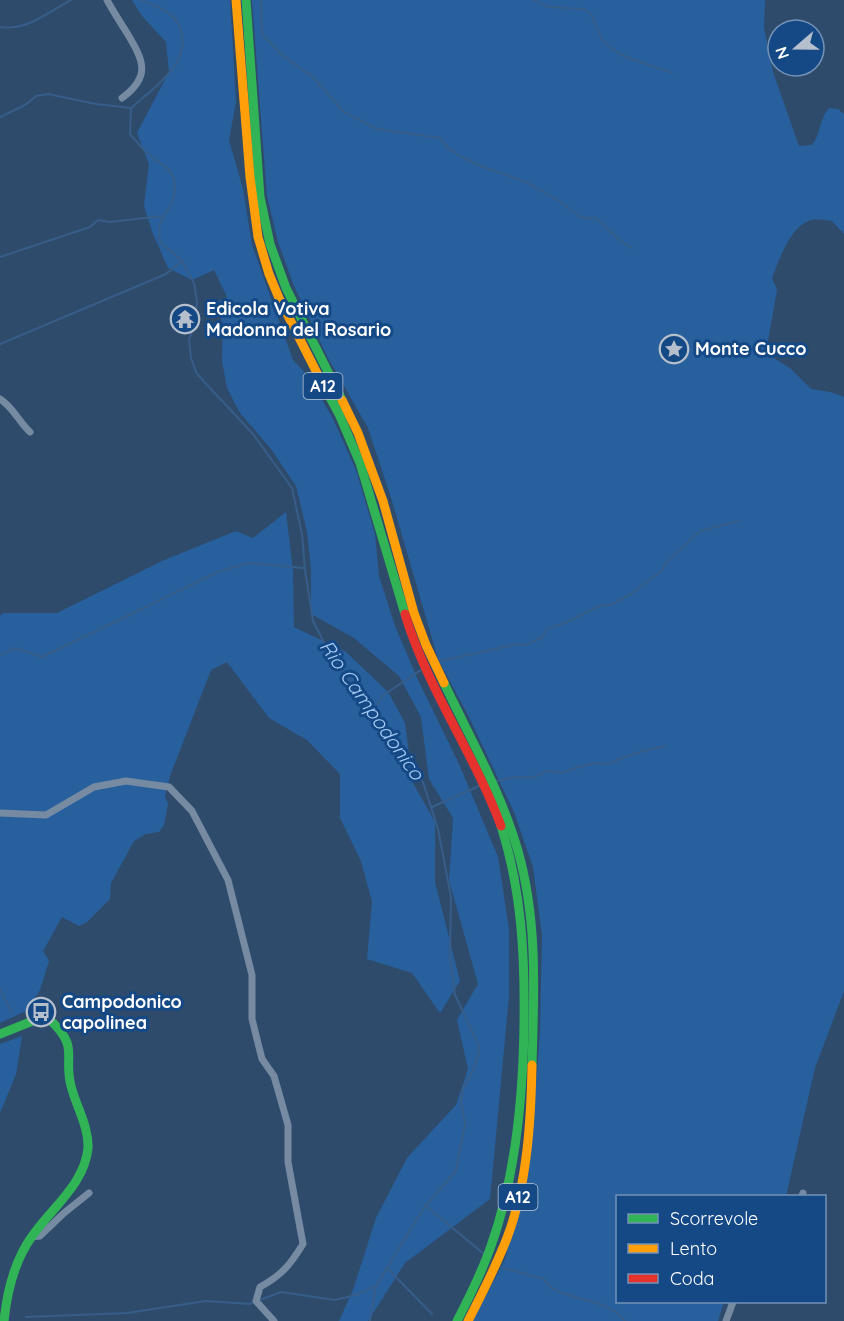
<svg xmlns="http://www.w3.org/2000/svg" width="844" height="1321" viewBox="0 0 844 1321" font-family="Quicksand,sans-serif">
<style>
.green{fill:#28609d}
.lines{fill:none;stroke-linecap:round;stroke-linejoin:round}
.stream{stroke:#375d89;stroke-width:2}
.street{stroke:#768ba2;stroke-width:7}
.fast{stroke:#30b455;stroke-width:9}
.slow{stroke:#ff9f0a;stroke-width:9}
.jam{stroke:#e5322d;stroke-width:9}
.labels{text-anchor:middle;stroke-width:6;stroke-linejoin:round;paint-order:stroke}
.shield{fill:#154986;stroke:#b9c8db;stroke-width:1.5}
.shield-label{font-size:16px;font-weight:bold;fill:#fff}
.poi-label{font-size:18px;font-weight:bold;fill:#fff;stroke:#154986;text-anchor:start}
.water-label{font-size:20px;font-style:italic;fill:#a5ccf6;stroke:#154986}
</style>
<rect width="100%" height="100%" fill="#2f4b6c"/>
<g class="green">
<path d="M 132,0 L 230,0 L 236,102 L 229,140 L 243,189 L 252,245 L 293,360 L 309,377 L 333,419 L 356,470 L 375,534 L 379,576 L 395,626 L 418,680 L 459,764 L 498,857 L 509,929 L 509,996 L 490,1199 L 405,1263 L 368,1321 L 339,1321 L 353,1290 L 376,1218 L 407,1158 L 456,1105 L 468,1069 L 457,1020 L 478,984 L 449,880 L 453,818 L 429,779 L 421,717 L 399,676 L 354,638 L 311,614 L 311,569 L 307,532 L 296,486 L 271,449 L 240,413 L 227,388 L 222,361 L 223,324 L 215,303 L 227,297 L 214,270 L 192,280 L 168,268 L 153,234 L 144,206 L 149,164 L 137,133 L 169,72 L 166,42 L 142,16 Z"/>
<path d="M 252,0 L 765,0 L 764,28 L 773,72 L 799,146 L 812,145 C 821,134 819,119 829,108 L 838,109 L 844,114 L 844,234 L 832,221 C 826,220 818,219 812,220 C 791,224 779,260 772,278 L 777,290 L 768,341 L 771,356 L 791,369 L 811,389 L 830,392 L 844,397 L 844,991 L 815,1068 L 786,1196 L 618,1196 L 618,1302 L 724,1302 L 718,1321 L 473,1321 L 505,1259 L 530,1161 L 540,1034 L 542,935 L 533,867 L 514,812 L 468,715 L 438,659 L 392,501 L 368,428 L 328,358 L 294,286 L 278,242 L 267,196 Z"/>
<path d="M 286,512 L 293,571 L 294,627 L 346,652 L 388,692 L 405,723 L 413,783 L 435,822 L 435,882 L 460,981 L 440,1013 L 412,973 L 367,959 L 372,902 L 361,861 L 340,818 L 340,774 L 307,740 L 269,718 L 227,662 L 211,670 L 170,776 L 165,796 L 168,804 L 164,825 L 159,832 L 146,834 L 134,841 L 111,883 L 110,899 L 87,922 L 79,926 L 62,917 L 43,951 L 49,961 L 40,990 L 26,1011 L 0,1023 L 0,616 L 3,613 L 57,613 L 162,561 L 236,531 L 253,538 Z"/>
<path d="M 22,1036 L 16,1074 L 0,1113 L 0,1044 Z"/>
</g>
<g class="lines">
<g class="stream">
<path d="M 140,0 C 163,8 187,18 182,47 C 181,52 180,57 178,61 C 167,79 147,94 131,108 L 130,134 C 137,142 144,151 153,158 C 157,162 164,164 168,169 C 178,179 176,196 169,208 C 160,224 158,221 160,242 L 182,261 L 194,283 L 197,301 L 195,322 L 189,340 L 191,358 L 197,374 L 253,434 L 292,488 L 302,534 L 305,570 L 313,621 L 333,660 L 359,694 L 374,710 L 423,782 L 438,829 L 451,897 L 450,954 L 455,995 L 479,1046 L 478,1056 L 473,1071 L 463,1088 L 461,1101 L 465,1124 L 456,1171 L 425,1206 L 376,1286 L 370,1321"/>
<path d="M 261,0 L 262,34 L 282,55 L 313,77 L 344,112 L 377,129 L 440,138 L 449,149 L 460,156 L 483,167 L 526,182 L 559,201 L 582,218 L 596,218 L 621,241 L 632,248"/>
<path d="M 533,0 L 549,7 L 583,9 L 591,14 C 595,22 598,33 603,40 C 616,58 652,65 672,73"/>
<path d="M 0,27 C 28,31 48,12 71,0"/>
<path d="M 0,117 L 25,105 L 36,96 L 48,94 L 96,104 L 131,108"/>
<path d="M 0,257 L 90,227 L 98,220 L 109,222 L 162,216"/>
<path d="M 0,344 L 166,274 L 182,261"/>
<path d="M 0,655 L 15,648 L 42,657 L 220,571 L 249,563 L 303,568"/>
<path d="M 440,661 L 518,644 L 526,645 L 542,637 L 547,629 L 565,623 L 599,606 L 610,605 L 631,594 L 661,571 L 665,564 L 700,531 L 739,521"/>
<path d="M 374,710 L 382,696 L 421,670"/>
<path d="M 496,781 L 515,777 L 533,778 L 546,771 L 562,773 L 575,768 L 596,763 L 610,764 C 622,756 651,749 665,746"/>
<path d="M 432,807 L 479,786"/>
<path d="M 0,989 L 12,1013"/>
<path d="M 426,1206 L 484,1254"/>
<path d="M 500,1267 L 544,1279 C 555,1302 607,1295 625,1321"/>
<path d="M 388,1269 L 432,1314"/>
<path d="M 26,1317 L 127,1313 L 206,1301 L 249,1304 L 281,1292 L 335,1300 L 356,1295 L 376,1286"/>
</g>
<g class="street">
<path d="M 107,0 C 113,11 120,22 127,33 C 143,60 152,76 122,98"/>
<path d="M 0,399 C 13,407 19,422 30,432"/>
<path d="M 0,813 L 46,815 L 94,787 L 126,781 L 169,787 L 192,811 L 228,880 L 252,975 L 252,1019 L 262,1059 L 274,1076 L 288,1125 L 288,1162 L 303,1244 C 290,1265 282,1275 260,1287 L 256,1301 L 274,1321"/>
<path d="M 802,1196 L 803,1193"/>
<path d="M 31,1237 L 40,1236 L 64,1213 L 89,1193"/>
<path d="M 726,1321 L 733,1302"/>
</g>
<g class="fast">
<path d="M 246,0 L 260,197 L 270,244 L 286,288 L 342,400"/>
<path d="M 319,377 L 339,414 L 360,463 L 405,614"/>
<path d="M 444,683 C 470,738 501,792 518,851 C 538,921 534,994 532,1065"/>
<path d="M 0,1034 L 35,1020 L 50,1020 C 80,1048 63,1055 71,1086 C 76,1106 89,1127 88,1148 C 85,1183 52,1208 33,1235 C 15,1259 7,1292 4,1321"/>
<path d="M 457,1321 C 470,1296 482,1272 491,1246 C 516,1176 523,1099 524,1025 C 525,957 522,892 501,826"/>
</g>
<g class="slow">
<path d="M 236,0 L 250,177 L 258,237 L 269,274 L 279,298 L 319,377"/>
<path d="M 342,400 L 358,433 L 383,501 L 414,613 L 426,645 L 444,683"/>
<path d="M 468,1321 C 482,1294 496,1266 507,1238 C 527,1186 531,1121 532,1065"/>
</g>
<path class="jam" d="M 405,614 C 427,688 474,753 501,826"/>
</g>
<defs>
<g id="temple-ring" transform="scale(1.5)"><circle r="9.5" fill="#154986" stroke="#b6c0cc" stroke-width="1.5"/><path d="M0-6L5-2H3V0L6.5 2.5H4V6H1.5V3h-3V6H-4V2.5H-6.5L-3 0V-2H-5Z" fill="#b6c0cc"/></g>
<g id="sight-ring" transform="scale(1.5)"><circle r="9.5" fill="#154986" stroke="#b6c0cc" stroke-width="1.5"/><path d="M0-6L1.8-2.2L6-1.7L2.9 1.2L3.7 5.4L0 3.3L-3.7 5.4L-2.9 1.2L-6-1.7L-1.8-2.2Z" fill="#b6c0cc"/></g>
<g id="bus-ring" transform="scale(1.5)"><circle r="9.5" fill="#154986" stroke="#b6c0cc" stroke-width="1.5"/><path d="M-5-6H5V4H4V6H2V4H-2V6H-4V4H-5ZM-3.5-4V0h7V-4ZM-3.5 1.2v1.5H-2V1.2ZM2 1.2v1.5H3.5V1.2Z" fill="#b6c0cc"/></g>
</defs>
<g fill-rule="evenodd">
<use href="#temple-ring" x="185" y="319"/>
<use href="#sight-ring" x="674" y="349"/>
<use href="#bus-ring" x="41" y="1012"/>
</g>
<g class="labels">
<g class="shield">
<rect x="303.5" y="373" width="39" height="26" rx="4.5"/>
<rect x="498.5" y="1184" width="39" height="26" rx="4.5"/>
</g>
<g class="shield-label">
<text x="323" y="392">A12</text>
<text x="518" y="1203">A12</text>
</g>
<g class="poi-label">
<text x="206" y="315">Edicola Votiva<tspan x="206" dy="21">Madonna del Rosario</tspan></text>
<text x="695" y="355">Monte Cucco</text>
<text x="62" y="1008">Campodonico<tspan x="62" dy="21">capolinea</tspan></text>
</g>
<g class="water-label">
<text transform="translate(372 710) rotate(55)" y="7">Rio Campodonico</text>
</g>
</g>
<rect x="616" y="1195" width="210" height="108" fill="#154986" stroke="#7392b6" stroke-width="1.5"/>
<rect x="628" y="1214" width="30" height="9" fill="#30b455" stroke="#7392b6" stroke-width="1.5"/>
<text x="670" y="1225" font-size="18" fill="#ffffff">Scorrevole</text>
<rect x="628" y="1244" width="30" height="9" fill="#ff9f0a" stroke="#7392b6" stroke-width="1.5"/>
<text x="670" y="1255" font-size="18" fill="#ffffff">Lento</text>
<rect x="628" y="1274" width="30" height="9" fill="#e5322d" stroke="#7392b6" stroke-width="1.5"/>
<text x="670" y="1285" font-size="18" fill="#ffffff">Coda</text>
<g transform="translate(796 48) rotate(250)"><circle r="28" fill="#154986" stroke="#7392b6" stroke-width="1.5"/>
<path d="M0-4.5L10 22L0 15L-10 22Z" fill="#b6c0cc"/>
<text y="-9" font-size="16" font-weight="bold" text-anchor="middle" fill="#ffffff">N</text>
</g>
</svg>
